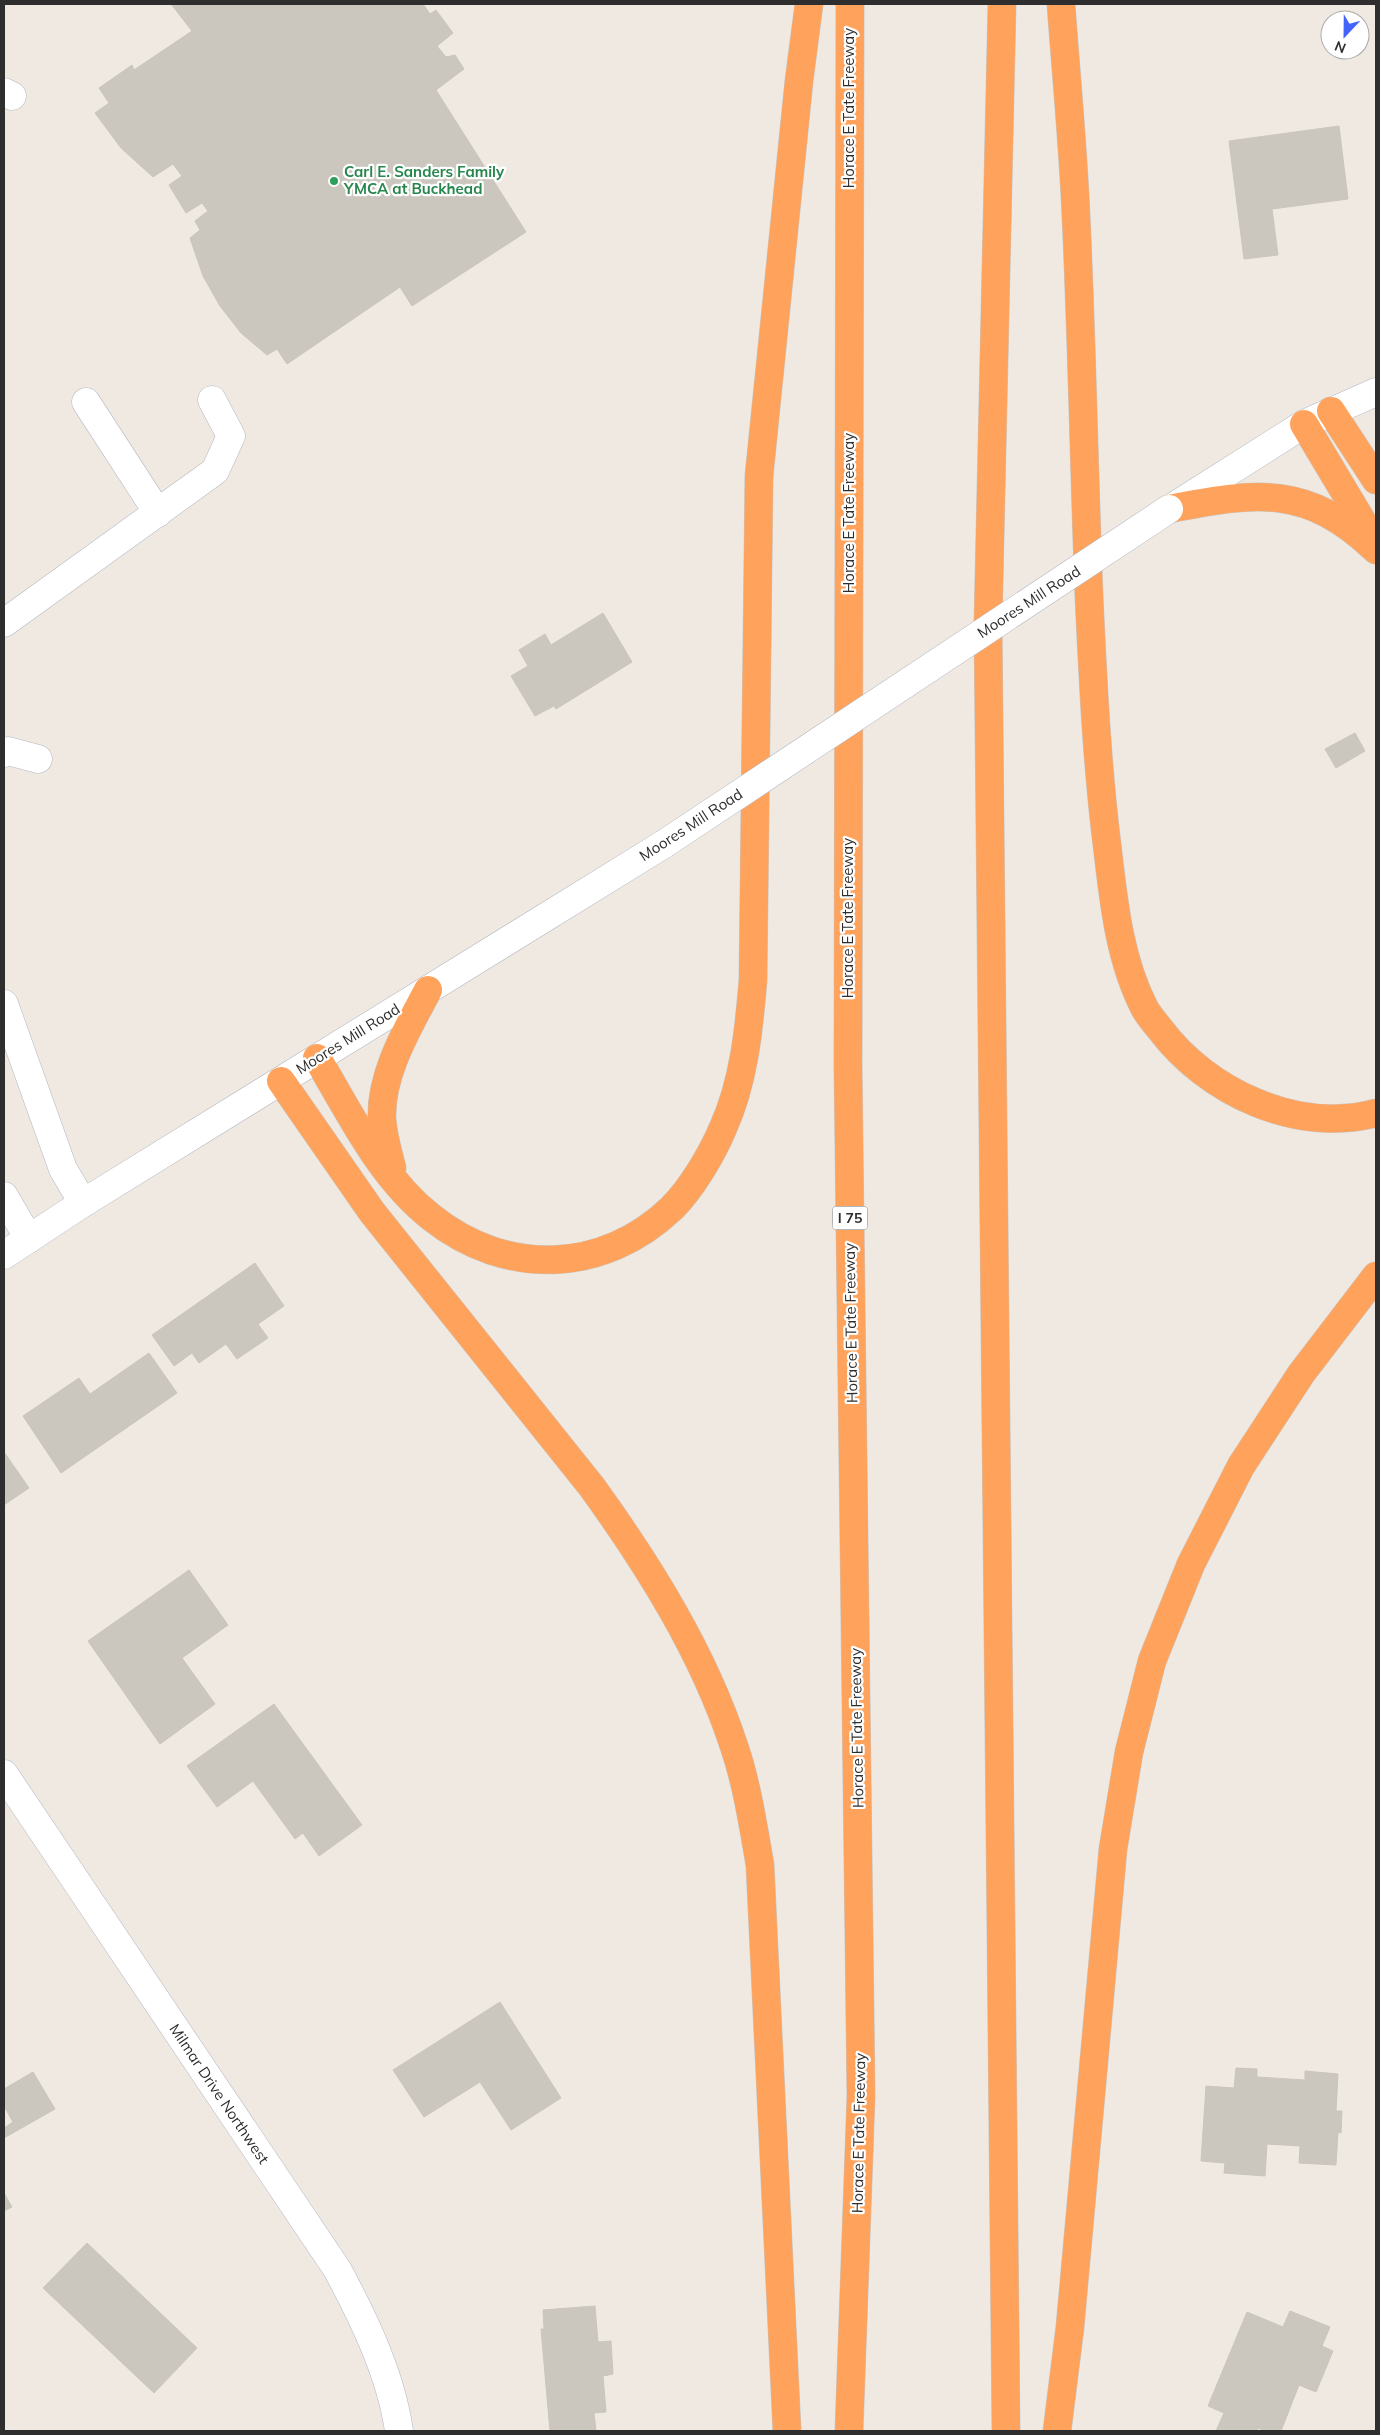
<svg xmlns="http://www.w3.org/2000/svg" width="1380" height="2435" viewBox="0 0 1380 2435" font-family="Mulish,sans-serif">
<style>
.building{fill:#cbc7bf;stroke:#cbc5ba}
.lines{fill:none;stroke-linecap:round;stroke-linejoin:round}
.minor-casing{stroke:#b4b7c1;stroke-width:29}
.highway-casing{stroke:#c9c9c9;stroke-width:29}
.minor{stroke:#fff;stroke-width:28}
.highway{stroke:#ffa35c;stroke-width:28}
.minor-bridge-casing{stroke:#b4b7c1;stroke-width:29;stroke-linecap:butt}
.minor-bridge{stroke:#fff;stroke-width:28}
.leisure-dot{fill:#2e9e5b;stroke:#fff;stroke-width:2}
.labels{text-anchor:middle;stroke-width:4.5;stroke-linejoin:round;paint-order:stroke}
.shield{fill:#fff;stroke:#6d6d6d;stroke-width:1}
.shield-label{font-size:14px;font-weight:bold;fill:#2e2e2e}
.street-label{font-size:15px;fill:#2e2e2e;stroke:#fff}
.leisure-label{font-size:15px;font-weight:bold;fill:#27864d;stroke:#fff;text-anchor:start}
</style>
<rect width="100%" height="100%" fill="#efe9e1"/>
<g class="building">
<path d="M 171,4 L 423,4 L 430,14 L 436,10 L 453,33 L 437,46 L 446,57 L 455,55 L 464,69 L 436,90 L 526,232 L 412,306 L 400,287 L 287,364 L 277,349 L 267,355 L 241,333 L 220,306 L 203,276 L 190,238 L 200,230 L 195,221 L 208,211 L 202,203 L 186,213 L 169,185 L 182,176 L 173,164 L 153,177 L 121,148 L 95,113 L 109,103 L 99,88 L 132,65 L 134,70 L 192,31 Z"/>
<path d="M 1339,126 L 1348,199 L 1272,209 L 1278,255 L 1244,259 L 1229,141 Z"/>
<path d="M 603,613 L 632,662 L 556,709 L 554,706 L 535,716 L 511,676 L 528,666 L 519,650 L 545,634 L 551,645 Z"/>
<path d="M 1355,733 L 1365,751 L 1336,768 L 1325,749 Z"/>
<path d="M 255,1263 L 284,1306 L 258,1324 L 268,1338 L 237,1359 L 226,1344 L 199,1363 L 192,1353 L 174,1366 L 152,1335 Z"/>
<path d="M 149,1353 L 177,1393 L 61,1473 L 23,1416 L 79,1378 L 90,1394 Z"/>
<path d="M 4,1452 L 29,1488 L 4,1505 Z"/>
<path d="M 189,1570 L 228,1625 L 182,1658 L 215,1704 L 160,1744 L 88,1641 Z"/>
<path d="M 274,1704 L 362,1825 L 319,1856 L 303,1833 L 295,1839 L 253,1781 L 217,1807 L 187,1766 Z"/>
<path d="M 500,2002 L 561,2098 L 511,2130 L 480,2082 L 424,2117 L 393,2070 Z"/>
<path d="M 1236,2068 L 1257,2069 L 1257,2077 L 1305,2080 L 1305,2071 L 1338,2074 L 1336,2111 L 1342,2111 L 1341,2133 L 1338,2132 L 1336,2165 L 1299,2163 L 1300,2146 L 1267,2144 L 1265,2176 L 1224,2173 L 1225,2163 L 1201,2161 L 1206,2086 L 1234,2088 Z"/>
<path d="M 33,2072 L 55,2109 L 4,2138 L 4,2128 L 13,2122 L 4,2106 L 4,2089 Z"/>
<path d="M 4,2193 L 12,2207 L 4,2211 Z"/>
<path d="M 87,2243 L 197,2348 L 154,2393 L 43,2288 Z"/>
<path d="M 595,2306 L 598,2342 L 611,2341 L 613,2374 L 603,2376 L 606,2412 L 594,2413 L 596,2431 L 550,2431 L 541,2329 L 544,2329 L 543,2310 Z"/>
<path d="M 1290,2311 L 1330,2327 L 1322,2346 L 1333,2351 L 1316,2392 L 1299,2385 L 1281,2431 L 1265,2431 L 1258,2428 L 1257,2431 L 1216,2431 L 1224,2413 L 1208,2406 L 1247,2312 L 1283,2327 Z"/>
</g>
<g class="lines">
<g class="minor-casing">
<g id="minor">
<path d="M 4,92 L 12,96"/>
<path d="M 86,402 L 158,513"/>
<path d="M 1170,509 L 1304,424 L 1376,392"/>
<path d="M 4,623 L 215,471 L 231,436 L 212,400"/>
<path d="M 4,753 L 8,751 L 38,759"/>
<path d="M 4,1004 L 63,1169 L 83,1203"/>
<path d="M 4,1196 L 29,1239"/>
<path d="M 4,1255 L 83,1203 L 664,844"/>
<path d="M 4,1774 L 337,2269 C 364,2319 391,2375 399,2431"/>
</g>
</g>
<g class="highway-casing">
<g id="highway">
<path d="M 1002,4 L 988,624 L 1006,2431"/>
<path d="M 1061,4 C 1066,74 1073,145 1076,216 C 1082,342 1084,469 1089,596 C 1093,682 1097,767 1108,853 C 1114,905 1120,961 1145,1009 C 1149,1016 1155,1023 1160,1029 C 1207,1092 1297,1134 1376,1113"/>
<path d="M 1331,411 L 1376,480"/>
<path d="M 1304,424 L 1371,536"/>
<path d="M 1169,509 C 1257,492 1307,484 1376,550"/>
<path d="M 317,1058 C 350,1113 380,1177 431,1217 C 506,1277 603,1274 672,1208 C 692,1188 712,1154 723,1128 C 744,1082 749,1029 753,980 L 759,476 L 799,81 L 809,4"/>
<path d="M 281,1081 L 372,1212 L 592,1487 C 649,1566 703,1652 734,1746 C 747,1784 753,1825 760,1865 L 787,2431"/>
<path d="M 392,1168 C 388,1152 383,1136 382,1119 C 380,1074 408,1028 428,990"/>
<path d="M 849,2431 L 861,2096 L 848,1065 L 850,4"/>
<path d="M 1057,2431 L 1070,2327 L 1113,1849 L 1129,1752 L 1152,1661 L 1191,1564 L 1241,1466 L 1301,1374 L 1376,1276"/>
</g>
</g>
<use href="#minor" class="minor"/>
<use href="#highway" class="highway"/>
<g class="minor-bridge-casing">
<path id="minor-bridge" d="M 664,844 L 1169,509"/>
</g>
<use href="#minor-bridge" class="minor-bridge"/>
</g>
<circle class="leisure-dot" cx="334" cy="181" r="5"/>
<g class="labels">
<rect class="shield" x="832.5" y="1206.5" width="35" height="23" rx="4"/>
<g class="shield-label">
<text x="850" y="1223">I 75</text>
</g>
<g class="street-label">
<text transform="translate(849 108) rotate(-90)" y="5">Horace E Tate Freeway</text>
<text transform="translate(849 513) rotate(-90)" y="5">Horace E Tate Freeway</text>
<text transform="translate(1029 602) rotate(-33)" y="5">Moores Mill Road</text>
<text transform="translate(691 825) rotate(-33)" y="5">Moores Mill Road</text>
<text transform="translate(848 918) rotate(-90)" y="5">Horace E Tate Freeway</text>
<text transform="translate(348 1039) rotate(-32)" y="5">Moores Mill Road</text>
<text transform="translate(851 1323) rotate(-91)" y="5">Horace E Tate Freeway</text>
<text transform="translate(857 1728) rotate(-91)" y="5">Horace E Tate Freeway</text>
<text transform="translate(219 2094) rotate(56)" y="5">Milmar Drive Northwest</text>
<text transform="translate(859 2133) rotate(-89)" y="5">Horace E Tate Freeway</text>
</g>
<g class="leisure-label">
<text x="344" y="177">Carl E. Sanders Family<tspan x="344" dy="17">YMCA at Buckhead</tspan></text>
</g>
</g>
<rect width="1380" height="2435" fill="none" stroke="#2e2e2e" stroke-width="10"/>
<g transform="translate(1345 35) rotate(202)"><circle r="24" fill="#ffffff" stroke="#ababab"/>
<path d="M0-4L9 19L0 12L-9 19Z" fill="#4264fb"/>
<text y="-8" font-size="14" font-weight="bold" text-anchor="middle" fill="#2e2e2e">N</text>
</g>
</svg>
